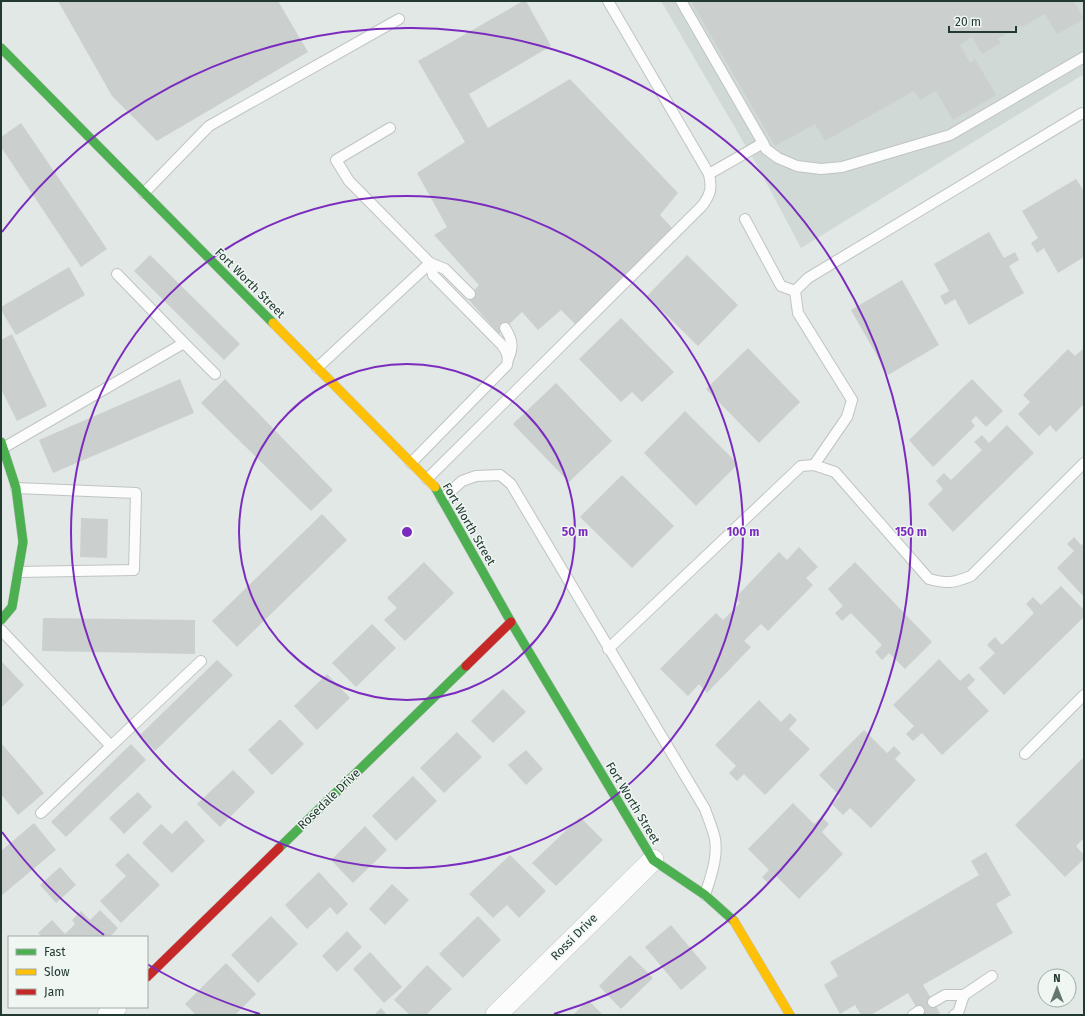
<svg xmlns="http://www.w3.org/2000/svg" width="1085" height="1016" viewBox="0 0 1085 1016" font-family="'Fira Sans',sans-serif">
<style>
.built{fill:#d0d9d5}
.building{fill:#cbd0ce}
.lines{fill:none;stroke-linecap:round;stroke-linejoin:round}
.lane-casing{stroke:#bfc4c2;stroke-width:12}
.street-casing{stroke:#bfc4c2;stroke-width:22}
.fast-casing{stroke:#bfc5c2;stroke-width:10}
.slow-casing{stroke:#bfc5c2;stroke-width:10}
.jam-casing{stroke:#bfc5c2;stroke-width:10}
.lane{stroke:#fbfcfb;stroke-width:10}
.street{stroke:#fbfcfb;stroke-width:21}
.fast{stroke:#4caf50;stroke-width:9}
.slow{stroke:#ffc107;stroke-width:9}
.jam{stroke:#c62828;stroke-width:9}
.ring{fill:none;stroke:#7b2cbf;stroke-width:2}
.labels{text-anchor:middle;stroke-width:3;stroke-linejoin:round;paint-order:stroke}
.street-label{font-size:12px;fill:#223932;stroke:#f0f7f3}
.centre{fill:#7b2cbf;stroke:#f0f7f3;stroke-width:2}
.ring-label{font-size:12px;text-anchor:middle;font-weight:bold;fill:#7b2cbf;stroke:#f0f7f3;stroke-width:3;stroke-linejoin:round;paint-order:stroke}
</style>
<rect width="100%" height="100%" fill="#e2e8e5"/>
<path class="built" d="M 661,1 L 1084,1 L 1084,74 L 801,248 L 758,167 Z"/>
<g class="building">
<path d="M 58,1 L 278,1 L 308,52 L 157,141 L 112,96 Z"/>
<path d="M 523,1 L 526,1 L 551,46 L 469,94 L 488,128 L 570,79 L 678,193 L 660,215 L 673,229 L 575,324 L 561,310 L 538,330 L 522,312 L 499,334 L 467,298 L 479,285 L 434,235 L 447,227 L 417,173 L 465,142 L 418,61 Z"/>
<path d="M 691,1 L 1074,1 L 1084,19 L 1057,34 L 1045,14 L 1022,27 L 1021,25 L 998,39 L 1001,43 L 982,54 L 972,37 L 960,45 L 970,63 L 975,59 L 996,95 L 953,120 L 936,91 L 920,100 L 914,91 L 825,141 L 815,124 L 775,146 Z"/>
<path d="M 21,123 L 107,249 L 81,267 L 1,147 L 1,137 Z"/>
<path d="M 1076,179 L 1084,191 L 1084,257 L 1058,273 L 1044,248 L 1037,253 L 1031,243 L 1038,238 L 1022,211 Z"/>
<path d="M 989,232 L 1004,258 L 1015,252 L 1019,260 L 1009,266 L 1024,293 L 969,325 L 955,299 L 945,305 L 940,296 L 949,291 L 934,264 Z"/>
<path d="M 150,255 L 240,344 L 224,360 L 134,271 Z"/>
<path d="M 687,255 L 738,305 L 698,346 L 647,296 Z"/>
<path d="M 69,267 L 85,295 L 16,335 L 1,310 L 1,307 Z"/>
<path d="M 902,280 L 939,345 L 888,375 L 851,310 Z"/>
<path d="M 621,318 L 674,372 L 642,402 L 632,392 L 621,402 L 579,359 Z"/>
<path d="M 12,334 L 47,406 L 17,421 L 1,389 L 1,340 Z"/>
<path d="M 748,348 L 800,402 L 759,443 L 706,389 Z"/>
<path d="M 1084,348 L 1084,404 L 1056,432 L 1050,425 L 1039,436 L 1018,414 L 1030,402 L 1023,395 L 1068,349 L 1075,356 Z"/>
<path d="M 180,379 L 194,413 L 53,473 L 39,440 Z"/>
<path d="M 225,379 L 333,490 L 311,511 L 201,403 Z"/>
<path d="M 972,379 L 1003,411 L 986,427 L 976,416 L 971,421 L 975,426 L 933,467 L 909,440 Z"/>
<path d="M 556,383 L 612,441 L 569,482 L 513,424 Z"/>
<path d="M 685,411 L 738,464 L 696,506 L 644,453 Z"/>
<path d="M 1007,425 L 1034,453 L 953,532 L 928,504 L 943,489 L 936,481 L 944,473 L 951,480 L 982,450 L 974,442 L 982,435 L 989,443 Z"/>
<path d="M 622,475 L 674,526 L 632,568 L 580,517 Z"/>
<path d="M 322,514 L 347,540 L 237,647 L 212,621 Z"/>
<path d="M 81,518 L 108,519 L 107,558 L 80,557 Z"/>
<path d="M 1074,537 L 1081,545 L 1084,542 L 1084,597 L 1057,568 L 1074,551 L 1067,544 Z"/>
<path d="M 799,547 L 818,567 L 806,578 L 813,585 L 768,631 L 761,624 L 744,641 L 751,647 L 707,693 L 699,684 L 688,696 L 660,669 L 716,613 L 723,620 L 740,603 L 735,598 L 779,552 L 787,560 Z"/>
<path d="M 424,562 L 454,593 L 405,641 L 384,620 L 397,608 L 387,598 Z"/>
<path d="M 855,562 L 932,642 L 905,669 L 889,653 L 882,660 L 875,652 L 882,645 L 851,613 L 842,621 L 835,613 L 843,606 L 828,589 Z"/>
<path d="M 1061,586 L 1084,610 L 1084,617 L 1004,695 L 979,668 L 995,653 L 987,645 L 995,637 L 1002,645 L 1034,613 L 1026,604 L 1033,597 L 1041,605 Z"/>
<path d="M 43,618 L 195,620 L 195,654 L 42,651 Z"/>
<path d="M 372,624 L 396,648 L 356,687 L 332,663 Z"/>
<path d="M 939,659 L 960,681 L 969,673 L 975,680 L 967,688 L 989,711 L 942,755 L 922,733 L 913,741 L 906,734 L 914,726 L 893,705 Z"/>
<path d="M 217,660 L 233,675 L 155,751 L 140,735 Z"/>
<path d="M 2,662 L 24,685 L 1,708 L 1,663 Z"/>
<path d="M 327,674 L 350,698 L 317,730 L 294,706 Z"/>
<path d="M 503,689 L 526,712 L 493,743 L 471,721 Z"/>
<path d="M 759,700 L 781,722 L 790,713 L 797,720 L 789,729 L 810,749 L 765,795 L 744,774 L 737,781 L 729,773 L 736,766 L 715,745 Z"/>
<path d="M 280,719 L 304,744 L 272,775 L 248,750 Z"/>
<path d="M 864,730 L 887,753 L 894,746 L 901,753 L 895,759 L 916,780 L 871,828 L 850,808 L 843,815 L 832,804 L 840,796 L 819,775 Z"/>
<path d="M 457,732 L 482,757 L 444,793 L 420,768 Z"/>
<path d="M 1,743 L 44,793 L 18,815 L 1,794 Z"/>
<path d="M 131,744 L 146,760 L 66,837 L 51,822 Z"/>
<path d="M 526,750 L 543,769 L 526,785 L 508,765 Z"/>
<path d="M 1084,757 L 1084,838 L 1076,846 L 1084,855 L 1084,859 L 1065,877 L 1015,825 Z"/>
<path d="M 233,770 L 255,792 L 220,827 L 197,804 Z"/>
<path d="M 413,776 L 437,801 L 396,841 L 372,816 Z"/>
<path d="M 138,792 L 152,807 L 124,834 L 109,818 Z"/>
<path d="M 793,803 L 814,824 L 822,817 L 829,824 L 822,832 L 843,854 L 799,899 L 776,876 L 768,883 L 762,877 L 769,870 L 748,849 Z"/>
<path d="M 580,817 L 603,840 L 556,886 L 532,863 Z"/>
<path d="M 186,820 L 205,841 L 172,873 L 142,843 L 161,824 L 172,834 Z"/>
<path d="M 34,823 L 56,850 L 1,896 L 1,851 Z"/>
<path d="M 365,826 L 387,850 L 353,883 L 331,860 Z"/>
<path d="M 986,852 L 1011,895 L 996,904 L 1013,933 L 923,985 L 940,1013 L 937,1015 L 921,1015 L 908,993 L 871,1015 L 861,1015 L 855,1005 L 840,1014 L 824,985 L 838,976 L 830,962 L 979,875 L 971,861 Z"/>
<path d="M 128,853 L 160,885 L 121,923 L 100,901 L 126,876 L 115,865 Z"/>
<path d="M 510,855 L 546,891 L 519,918 L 507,905 L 493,918 L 469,894 Z"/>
<path d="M 60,867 L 76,885 L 56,903 L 40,885 Z"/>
<path d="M 319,872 L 348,904 L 337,915 L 330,907 L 307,929 L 285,905 Z"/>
<path d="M 392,884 L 409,900 L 385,925 L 369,909 Z"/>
<path d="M 100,910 L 118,928 L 110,937 L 42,937 L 38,933 L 52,920 L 65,934 L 75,924 L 72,920 L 81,911 L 90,920 Z"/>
<path d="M 271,916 L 298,944 L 258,983 L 231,955 Z"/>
<path d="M 478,916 L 501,940 L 463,978 L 439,954 Z"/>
<path d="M 671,925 L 707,968 L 681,990 L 645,947 Z"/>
<path d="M 347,931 L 362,947 L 337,972 L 322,956 Z"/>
<path d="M 370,952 L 402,987 L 384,1003 L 353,969 Z"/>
<path d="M 630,955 L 653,978 L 621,1009 L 599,986 Z"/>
<path d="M 226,963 L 256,994 L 235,1015 L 196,1015 L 185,1004 Z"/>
<path d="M 427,965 L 452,989 L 426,1015 L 410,1015 L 394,1000 Z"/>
<path d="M 588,1000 L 603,1015 L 573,1015 Z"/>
<path d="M 381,1008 L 387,1015 L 374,1015 Z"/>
</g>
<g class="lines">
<g class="lane-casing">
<g id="lane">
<path d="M 681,1 L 763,143 L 709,174"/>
<path d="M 390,128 L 336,160 L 349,181 L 430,263 L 433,275 L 502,345 C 507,352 509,356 507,365 L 411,463"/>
<path d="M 763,143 L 766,149 L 778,158 L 797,166 L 821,169 L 842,167 L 950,135 L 1084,57"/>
<path d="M 144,193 L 209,126 L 399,19"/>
<path d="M 745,219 L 781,286 L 795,291"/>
<path d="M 505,328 C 512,339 514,347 508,359"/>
<path d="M 184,343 L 215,374"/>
<path d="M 317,368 L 430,263 L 445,269 L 470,294"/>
<path d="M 3,448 L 184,343 L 117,274"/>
<path d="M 814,465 L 847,417 L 852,400 L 798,313 L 795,291 L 808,278 L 1082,113 L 1084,114"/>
<path d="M 427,479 L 702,206 C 711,194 712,188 709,174 L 608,1"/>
<path d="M 16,488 L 136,493 L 134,570 L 18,572"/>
<path d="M 442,499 L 462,481 L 476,476 L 500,475 L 511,484 L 705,809 C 708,818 713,829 715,839 C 718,858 711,876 705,895"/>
<path d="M 1,630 L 111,746 L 201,661"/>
<path d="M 608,649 L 801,466 L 814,465 L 835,472 L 929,579 C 948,584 953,583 971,576 L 1084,463"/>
<path d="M 1025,754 L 1084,695"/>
<path d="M 41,813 L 111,746"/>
<path d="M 933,1002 L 945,995 L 964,995 L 992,976"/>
<path d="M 913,1015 L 919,1011"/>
<path d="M 954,1015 L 958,1013 L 964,995"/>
</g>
</g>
<g class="street-casing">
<g id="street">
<path d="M 108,1015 L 116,1007"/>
<path d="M 496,1015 L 653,860"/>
</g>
</g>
<g class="fast-casing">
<g id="fast">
<path d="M 1,48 L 273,323"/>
<path d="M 1,442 L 16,488 L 23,542 L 12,607 L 1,620"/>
<path d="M 435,487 L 511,622 L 653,860 L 705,895 L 734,921"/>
<path d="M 279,848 L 466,666"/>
</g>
</g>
<g class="slow-casing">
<g id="slow">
<path d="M 273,323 L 435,487"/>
<path d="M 734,921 L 790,1015"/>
</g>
</g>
<g class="jam-casing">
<g id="jam">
<path d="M 466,666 L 511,622"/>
<path d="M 147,977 L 279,848"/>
</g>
</g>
<use href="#lane" class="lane"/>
<use href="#street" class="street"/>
<use href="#fast" class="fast"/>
<use href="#slow" class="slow"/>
<use href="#jam" class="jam"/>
</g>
<g class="ring">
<circle cx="407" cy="532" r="168"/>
<circle cx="407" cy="532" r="336"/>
<path d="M260 1014A504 504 0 0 1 147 964M104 935A504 504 0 0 1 2 832M2 232A504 504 0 1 1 554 1014"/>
</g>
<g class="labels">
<g class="street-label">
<text transform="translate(250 283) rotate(45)" y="4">Fort Worth Street</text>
<text transform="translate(469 524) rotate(60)" y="4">Fort Worth Street</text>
<text transform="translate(329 799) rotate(-44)" y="4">Rosedale Drive</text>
<text transform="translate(633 803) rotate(59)" y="4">Fort Worth Street</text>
<text transform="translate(574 937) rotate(-45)" y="4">Rossi Drive</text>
</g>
</g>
<circle cx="407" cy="532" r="6" class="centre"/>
<g class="ring-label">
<text x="575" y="536">50 m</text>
<text x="743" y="536">100 m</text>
<text x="911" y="536">150 m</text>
</g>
<rect width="1085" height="1016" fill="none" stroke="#223932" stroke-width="4"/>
<rect x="8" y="936" width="140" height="72" fill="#f0f7f3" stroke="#9eaba6"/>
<rect x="16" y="949" width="20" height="6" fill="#4caf50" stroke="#9eaba6"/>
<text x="44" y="956" font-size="12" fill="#223932">Fast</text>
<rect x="16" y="969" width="20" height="6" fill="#ffc107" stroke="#9eaba6"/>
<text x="44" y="976" font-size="12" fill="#223932">Slow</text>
<rect x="16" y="989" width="20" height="6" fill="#c62828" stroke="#9eaba6"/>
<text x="44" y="996" font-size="12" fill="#223932">Jam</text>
<g transform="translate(1057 988)"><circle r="19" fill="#f0f7f3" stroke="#9eaba6"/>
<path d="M0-3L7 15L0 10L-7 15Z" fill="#657671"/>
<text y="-6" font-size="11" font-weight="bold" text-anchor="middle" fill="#223932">N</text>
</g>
<path d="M949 26v6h67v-6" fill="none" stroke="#223932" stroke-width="2"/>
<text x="955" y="26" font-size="12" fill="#223932" stroke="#f0f7f3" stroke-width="3" paint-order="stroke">20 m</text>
</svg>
